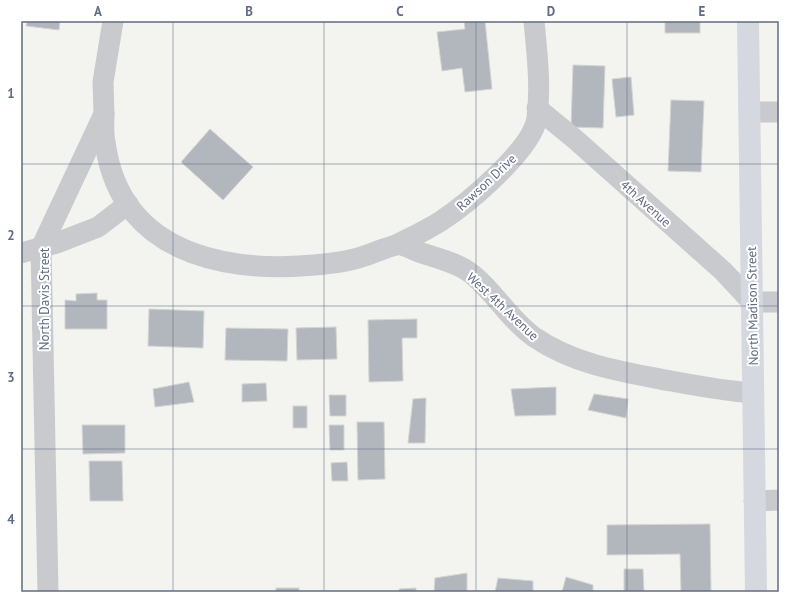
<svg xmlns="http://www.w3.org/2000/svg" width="800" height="613" viewBox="0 0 800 613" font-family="'PT Sans',sans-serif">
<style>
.building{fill:#b2b6bd;stroke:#d4d5d2}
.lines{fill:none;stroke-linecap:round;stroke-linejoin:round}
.minor{stroke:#c8cace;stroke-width:21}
.major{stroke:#d5d8df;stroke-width:22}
.grid{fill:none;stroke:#606b83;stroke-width:1;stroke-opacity:0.55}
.labels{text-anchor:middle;stroke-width:4;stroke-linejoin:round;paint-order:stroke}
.street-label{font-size:13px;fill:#606b83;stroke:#fff}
.neatline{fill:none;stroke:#606b83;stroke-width:1.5}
.grid-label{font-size:13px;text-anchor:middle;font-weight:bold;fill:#606b83}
</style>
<rect width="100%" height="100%" fill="#f3f4ef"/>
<g class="building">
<path d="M 27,21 L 60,21 L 59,30 L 26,26 Z"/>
<path d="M 464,21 L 485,21 L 492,89 L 465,92 L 462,68 L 442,71 L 437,32 L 465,29 Z"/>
<rect x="665" y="21" width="35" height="12"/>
<path d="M 573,65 L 605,66 L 603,128 L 571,127 Z"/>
<path d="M 631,77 L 634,115 L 616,117 L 612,79 Z"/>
<path d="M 671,100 L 704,101 L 701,172 L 668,171 Z"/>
<path d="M 210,129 L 253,167 L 223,200 L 181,162 Z"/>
<path d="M 97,293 L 97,300 L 107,300 L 107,329 L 65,329 L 65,300 L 76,301 L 76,294 Z"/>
<path d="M 149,309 L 204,311 L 203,348 L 148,346 Z"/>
<path d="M 417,319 L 417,338 L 402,338 L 403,381 L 369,382 L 368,320 Z"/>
<path d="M 336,327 L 337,359 L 297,360 L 296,328 Z"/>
<path d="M 226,328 L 288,329 L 287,361 L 225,360 Z"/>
<path d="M 189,382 L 194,402 L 155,407 L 153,389 Z"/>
<path d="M 266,383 L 267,401 L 242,402 L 242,384 Z"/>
<path d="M 556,387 L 556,415 L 515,416 L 511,389 Z"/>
<path d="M 594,394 L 628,399 L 626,418 L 588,410 Z"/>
<path d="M 329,395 L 346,395 L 346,416 L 330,416 Z"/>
<path d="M 426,398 L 425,443 L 408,443 L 413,399 Z"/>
<rect x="293" y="406" width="14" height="22"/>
<path d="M 357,422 L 384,422 L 385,479 L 358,480 Z"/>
<path d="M 82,425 L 125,425 L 125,453 L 83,454 Z"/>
<path d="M 329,425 L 344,425 L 344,450 L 330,450 Z"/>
<path d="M 89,461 L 122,461 L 123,501 L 90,501 Z"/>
<path d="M 347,462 L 348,481 L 332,481 L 331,463 Z"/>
<path d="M 710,524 L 711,592 L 681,592 L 680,554 L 607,555 L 607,525 Z"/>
<path d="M 624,569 L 643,569 L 644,592 L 624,592 Z"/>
<path d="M 467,573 L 467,592 L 434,592 L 435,578 Z"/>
<path d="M 566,577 L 593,585 L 593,592 L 562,592 Z"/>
<path d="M 498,578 L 533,581 L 533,592 L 495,592 Z"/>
<rect x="276" y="588" width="23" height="4"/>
<path d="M 416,588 L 416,592 L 399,592 L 399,589 Z"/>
</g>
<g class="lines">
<g class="minor">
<path d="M 537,108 L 576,140 L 723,271 L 752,302 L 779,302"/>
<path d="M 749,112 L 779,112"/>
<path d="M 104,114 C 104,123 103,133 105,142 C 121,263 242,276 340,262 C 353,260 366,256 378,251 C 384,249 391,246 397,245 C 403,244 413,250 419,252 C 436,258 459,263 473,275 C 495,293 510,320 534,337 C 575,365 623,372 671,381 C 698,386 725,391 753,393"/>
<path d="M 398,244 C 412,237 427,230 441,221 C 467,204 532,150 537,118 C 541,86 537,53 534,21"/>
<path d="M 21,253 L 57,243 L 98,227 L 128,204"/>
<path d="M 754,501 L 779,500"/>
<path d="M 48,592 L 41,248 L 104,114 L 103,82 L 113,21"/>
</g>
<path class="major" d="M 748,21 L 756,592"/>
</g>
<path class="grid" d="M 173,21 L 173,592M 324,21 L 324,592M 476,21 L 476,592M 627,21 L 627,592M 21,164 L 779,164M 21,306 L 779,306M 21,449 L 779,449"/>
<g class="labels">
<g class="street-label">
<text transform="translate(486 182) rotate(-43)" y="5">Rawson Drive</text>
<text transform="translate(646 203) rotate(42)" y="5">4th Avenue</text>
<text transform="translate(44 299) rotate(-90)" y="5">North Davis Street</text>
<text transform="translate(503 306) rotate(43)" y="5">West 4th Avenue</text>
<text transform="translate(752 306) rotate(-91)" y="5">North Madison Street</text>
</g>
</g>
<rect width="800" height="613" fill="none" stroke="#ffffff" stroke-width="44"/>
<rect x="22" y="22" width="756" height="569" class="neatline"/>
<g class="grid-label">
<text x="98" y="16">A</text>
<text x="249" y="16">B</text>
<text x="400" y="16">C</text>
<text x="551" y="16">D</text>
<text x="702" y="16">E</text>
<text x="11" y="98">1</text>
<text x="11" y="240">2</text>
<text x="11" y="382">3</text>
<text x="11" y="524">4</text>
</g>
</svg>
